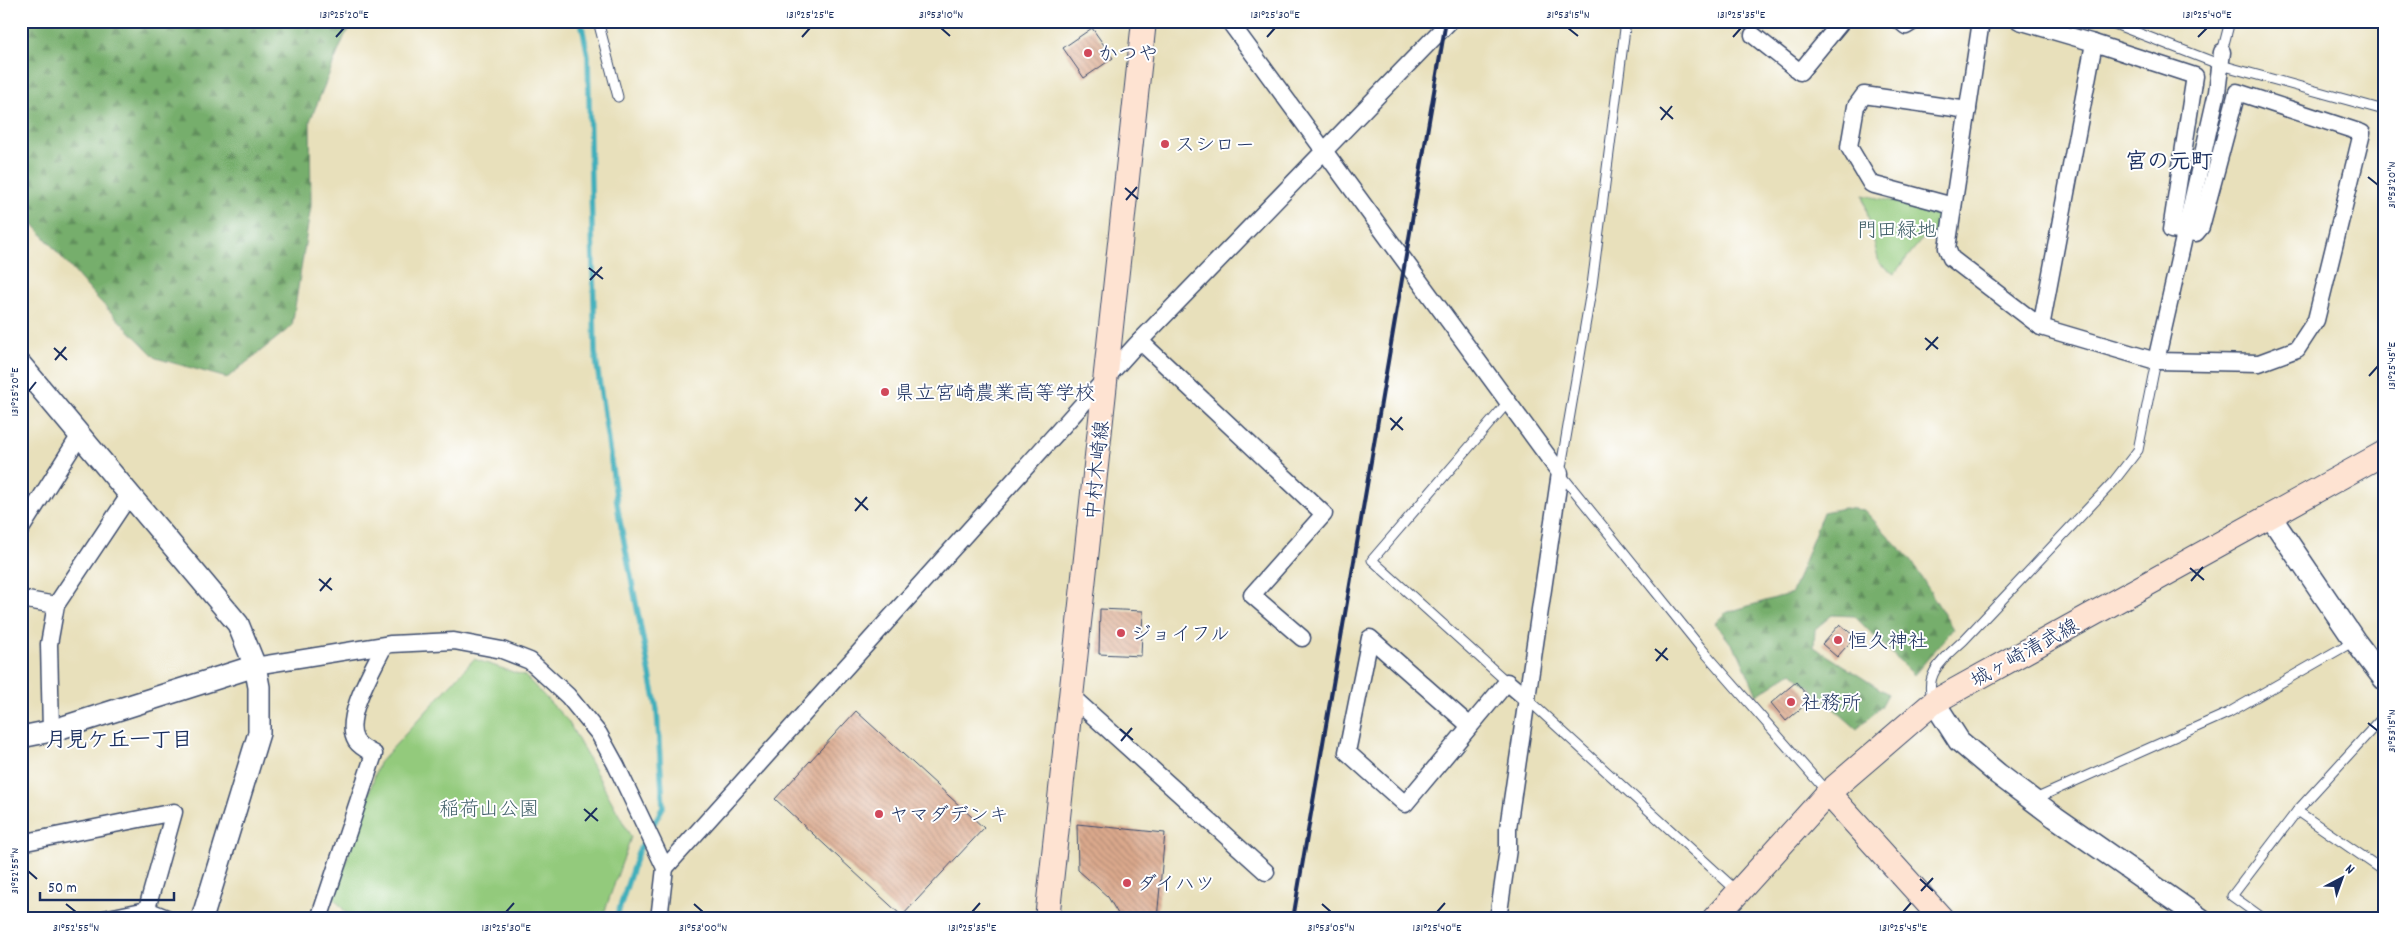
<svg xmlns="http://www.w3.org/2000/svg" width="2405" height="940" viewBox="0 0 2405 940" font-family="Dekko,'Klee One',sans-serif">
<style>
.forest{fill:url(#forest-firs);stroke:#486e65}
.park{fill:#93ca7c;stroke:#577c6d}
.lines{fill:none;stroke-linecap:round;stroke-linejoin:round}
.stream{stroke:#40afbb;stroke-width:5.5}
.building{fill:url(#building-back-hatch)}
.service-casing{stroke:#3a4a6c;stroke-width:11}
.minor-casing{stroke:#3a4a6c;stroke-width:19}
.tertiary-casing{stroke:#3a4a6c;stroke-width:24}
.secondary-casing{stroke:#3a4a6c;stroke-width:26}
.service{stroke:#fff;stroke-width:9}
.minor{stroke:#fff;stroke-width:16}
.tertiary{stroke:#fff;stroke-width:21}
.secondary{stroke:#fee3d2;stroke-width:24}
.rail{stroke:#1b2f5e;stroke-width:4}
.ticks{fill:none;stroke:#1b2f5e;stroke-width:2}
.poi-dot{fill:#d1495b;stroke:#fff;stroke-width:2}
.labels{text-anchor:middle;stroke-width:4;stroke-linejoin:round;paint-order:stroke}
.poi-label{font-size:20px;fill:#1b2f5e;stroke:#fff;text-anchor:start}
.park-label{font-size:20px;fill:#3f5e67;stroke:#fff}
.street-label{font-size:20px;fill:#1b2f5e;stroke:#fff}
.neighbourhood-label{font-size:21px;font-weight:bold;fill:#1b2f5e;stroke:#fff}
.quarter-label{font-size:22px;font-weight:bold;fill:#1b2f5e;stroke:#fff}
.neatline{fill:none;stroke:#1b2f5e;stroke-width:2}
.ticks-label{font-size:12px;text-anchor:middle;fill:#1b2f5e}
</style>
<defs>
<pattern id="forest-firs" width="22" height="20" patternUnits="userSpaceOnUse" patternTransform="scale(1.25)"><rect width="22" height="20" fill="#76ae6c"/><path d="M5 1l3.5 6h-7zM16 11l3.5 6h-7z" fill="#608e5c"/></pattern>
<pattern id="building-back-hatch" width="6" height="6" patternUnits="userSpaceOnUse" patternTransform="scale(1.25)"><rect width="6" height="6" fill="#dba98c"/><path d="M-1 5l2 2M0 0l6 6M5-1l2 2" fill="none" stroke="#b18a76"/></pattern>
</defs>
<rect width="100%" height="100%" fill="#fff"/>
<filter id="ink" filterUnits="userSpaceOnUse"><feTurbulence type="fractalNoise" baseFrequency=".02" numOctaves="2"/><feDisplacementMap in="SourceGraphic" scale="10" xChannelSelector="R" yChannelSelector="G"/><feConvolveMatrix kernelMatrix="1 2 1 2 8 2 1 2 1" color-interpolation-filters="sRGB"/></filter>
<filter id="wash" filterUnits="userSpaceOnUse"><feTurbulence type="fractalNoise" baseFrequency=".0096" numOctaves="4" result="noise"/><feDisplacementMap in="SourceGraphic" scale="20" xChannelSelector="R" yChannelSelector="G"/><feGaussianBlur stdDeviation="1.12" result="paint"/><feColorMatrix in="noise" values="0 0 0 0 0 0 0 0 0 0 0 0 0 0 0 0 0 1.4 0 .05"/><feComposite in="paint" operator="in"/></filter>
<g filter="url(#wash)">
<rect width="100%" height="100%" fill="#e8e0bb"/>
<g class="forest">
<path d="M 21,21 L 357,21 L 345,35 L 310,121 L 311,206 L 292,326 L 227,378 L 156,358 L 95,296 L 21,210 Z"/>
<path d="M 1844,508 L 1864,510 L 1911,560 L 1953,629 L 1914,675 L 1854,616 L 1832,615 L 1815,629 L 1814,647 L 1888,694 L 1881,707 L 1857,729 L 1792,672 L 1757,695 L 1739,654 L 1715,623 L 1725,613 L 1792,593 L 1823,512 Z"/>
</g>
<g class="park">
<path d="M 1863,195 L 1943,212 L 1939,231 L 1922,239 L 1894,274 L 1879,263 Z"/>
<path d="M 474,659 L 525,676 L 568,721 L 631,837 L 602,919 L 351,919 L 334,898 L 379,763 Z"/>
</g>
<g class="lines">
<path class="stream" d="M 581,21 L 588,56 L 595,352 L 619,516 L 657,710 L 663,807 L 638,852 L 616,919"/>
</g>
<g id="blocks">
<g class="building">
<path d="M 1092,28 L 1113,58 L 1084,78 L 1063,48 Z"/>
<path d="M 1100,609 L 1143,611 L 1141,656 L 1099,654 Z"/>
<path d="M 1840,624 L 1855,637 L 1837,657 L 1822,644 Z"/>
<path d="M 1796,682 L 1811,700 L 1786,721 L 1771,703 Z"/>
<path d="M 856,711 L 984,828 L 902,916 L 775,799 Z"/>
<path d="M 1077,824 L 1165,833 L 1157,919 L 1121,919 L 1108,897 L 1078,870 Z"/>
</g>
</g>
</g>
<g filter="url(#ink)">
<use href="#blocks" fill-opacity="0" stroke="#3a4a6c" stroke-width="1"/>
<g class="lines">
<g class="service-casing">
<g id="service">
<path d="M 598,21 L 618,97"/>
<path d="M 1626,21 L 1592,285 L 1560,473 L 1701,648 L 1827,792"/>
<path d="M 2107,21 L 2221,65 L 2384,110"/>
<path d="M 2222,52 L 2230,21"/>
<path d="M 1507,682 L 1372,560 L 1509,401"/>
<path d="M 1527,699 L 1737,891"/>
<path d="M 1934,702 C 1921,674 1946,657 1964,640 L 2114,481 L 2138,450 L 2156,361"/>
<path d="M 2035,799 L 2228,713 L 2354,641"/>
<path d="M 2297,811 L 2384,871"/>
<path d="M 2264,919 L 2232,896 L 2297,811 L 2384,716"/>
</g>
</g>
<g class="minor-casing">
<g id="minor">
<path d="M 1229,21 L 1560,473 L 1508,828 L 1508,849 L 1498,919"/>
<path d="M 1900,21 L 1906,26 L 1914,21"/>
<path d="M 1981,21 L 1947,248 L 1951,258 L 2041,327 L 2156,361 L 2259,363 L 2297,349 L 2316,320 L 2362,133 L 2237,92 L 2201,227 L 2196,233 L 2171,230 L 2195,76 L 2094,43 L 2019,21"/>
<path d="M 1753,35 L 1800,72 L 1842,21"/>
<path d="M 1953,206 L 1871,184 L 1849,147 L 1856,106 L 1864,95 L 1968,110"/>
<path d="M 2041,327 L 2094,43"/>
<path d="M 1140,341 L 1324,514 L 1252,595 L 1302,638"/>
<path d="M 2156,361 L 2217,92 L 2222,52"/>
<path d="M 21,529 L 80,435"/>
<path d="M 21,599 L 56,605"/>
<path d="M 255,666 L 391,644 L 454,641 L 502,650 L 530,661 L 568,696 L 599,734 L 616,765 L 665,868 L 659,919"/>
<path d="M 1071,696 L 1266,872"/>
<path d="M 1470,726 L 1370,638 L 1347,752 L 1405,804 L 1507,682 L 1527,699"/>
<path d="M 51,731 L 49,644 L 56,605 L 130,494"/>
<path d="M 21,843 L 174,812 L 144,919"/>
<path d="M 665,868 L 1135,346 L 1450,21"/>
<path d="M 104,919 L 147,910 L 169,919"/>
<path d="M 319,919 L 374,754 C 368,751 360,747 356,741 C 342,719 374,667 384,646"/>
</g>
</g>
<g class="tertiary-casing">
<g id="tertiary">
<path d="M 21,365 L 238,624 L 255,666 L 259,687 L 259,733 L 202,919"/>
<path d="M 2270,516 L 2355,641 L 2384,679"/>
<path d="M 1934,702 L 1959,741 L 1998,774 L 2055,817 L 2201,919"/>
<path d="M 21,737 L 51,731 L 255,666"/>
</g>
</g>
<g class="secondary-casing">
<g id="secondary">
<path d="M 1828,793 L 1942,919"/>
<path d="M 1047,919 L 1144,21"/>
<path d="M 1714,919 L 1828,793 L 1934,702 L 2384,453"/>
</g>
</g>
<use href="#service" class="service"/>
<use href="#minor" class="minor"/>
<use href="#tertiary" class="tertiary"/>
<use href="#secondary" class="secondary"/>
<path class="rail" d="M 1293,919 L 1446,21"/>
</g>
</g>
<path class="ticks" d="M 941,28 L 950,36M 1568,28 L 1578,36M 336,37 L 344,28M 802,37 L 810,28M 1267,37 L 1275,28M 1733,37 L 1741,28M 2198,37 L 2207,28M 1660,107 L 1673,119M 1661,120 L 1672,106M 2368,177 L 2378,185M 1125,188 L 1138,199M 1126,200 L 1137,187M 589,268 L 603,279M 590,280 L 602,267M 1925,338 L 1938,349M 54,348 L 67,360M 1926,350 L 1938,337M 55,360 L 66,347M 2369,376 L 2378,366M 28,392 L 36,382M 1390,418 L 1403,430M 1391,430 L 1402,417M 855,498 L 868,510M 855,511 L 867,497M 2190,568 L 2204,580M 319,579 L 332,590M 2191,581 L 2203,567M 320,591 L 331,578M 1655,649 L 1668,660M 1656,661 L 1667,648M 2368,723 L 2378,731M 1120,729 L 1133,740M 1121,741 L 1132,728M 584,809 L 598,821M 585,821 L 597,808M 28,871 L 37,879M 1920,879 L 1933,891M 1921,891 L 1933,878M 66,904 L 76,912M 694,904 L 703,912M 1322,904 L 1331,912M 506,912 L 514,903M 972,912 L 980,903M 1437,912 L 1445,903M 1903,912 L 1911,903"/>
<g class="poi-dot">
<circle cx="1088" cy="53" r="5"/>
<circle cx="1165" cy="144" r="5"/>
<circle cx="885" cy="392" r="5"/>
<circle cx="1121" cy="633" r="5"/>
<circle cx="1838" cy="640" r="5"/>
<circle cx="1791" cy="702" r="5"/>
<circle cx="879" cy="814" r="5"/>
<circle cx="1127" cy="883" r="5"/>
</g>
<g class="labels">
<g class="poi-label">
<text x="1098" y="60">かつや</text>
<text x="1175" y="151">スシロー</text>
<text x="895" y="399">県立宮崎農業高等学校</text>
<text x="1131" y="640">ジョイフル</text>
<text x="1848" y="647">恒久神社</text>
<text x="1801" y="709">社務所</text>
<text x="889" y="821">ヤマダデンキ</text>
<text x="1137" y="890">ダイハツ</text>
</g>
<g class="park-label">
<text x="1897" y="236">門田緑地</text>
<text x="489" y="815">稲荷山公園</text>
</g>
<g class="street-label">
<text transform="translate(1096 470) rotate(-84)" y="7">中村木崎線</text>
<text transform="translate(2024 652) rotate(-29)" y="7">城ヶ崎清武線</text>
</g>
<g class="neighbourhood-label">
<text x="119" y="746">月見ケ丘一丁目</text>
</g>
<g class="quarter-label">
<text x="2169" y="168">宮の元町</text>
</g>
</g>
<rect width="2405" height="940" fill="none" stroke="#fff" stroke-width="55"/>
<g transform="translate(2342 878) rotate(41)" stroke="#ffffff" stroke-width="4" paint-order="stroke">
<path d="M0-4L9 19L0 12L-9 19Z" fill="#1b2f5e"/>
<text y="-8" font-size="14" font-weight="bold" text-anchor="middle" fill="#1b2f5e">N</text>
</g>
<path d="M40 892v8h134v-8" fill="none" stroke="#1b2f5e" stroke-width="2.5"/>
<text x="48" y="892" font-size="15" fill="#1b2f5e" stroke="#ffffff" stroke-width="4" paint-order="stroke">50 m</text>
<rect x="28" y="28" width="2350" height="884" class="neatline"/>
<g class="ticks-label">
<text x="344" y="18">131°25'20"E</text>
<text x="810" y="18">131°25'25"E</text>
<text x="941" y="18">31°53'10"N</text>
<text x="1275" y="18">131°25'30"E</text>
<text x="1568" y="18">31°53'15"N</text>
<text x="1741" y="18">131°25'35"E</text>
<text x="2207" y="18">131°25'40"E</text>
<text transform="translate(2391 185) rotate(-90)" y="4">31°53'20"N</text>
<text transform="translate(2391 366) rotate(-90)" y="4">131°25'45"E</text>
<text transform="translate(14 392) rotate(-90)" y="4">131°25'20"E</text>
<text transform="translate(2391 731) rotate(-90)" y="4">31°53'15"N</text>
<text transform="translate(14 871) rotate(-90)" y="4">31°52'55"N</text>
<text x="76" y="931">31°52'55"N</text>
<text x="506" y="931">131°25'30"E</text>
<text x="703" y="931">31°53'00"N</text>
<text x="972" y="931">131°25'35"E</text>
<text x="1331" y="931">31°53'05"N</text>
<text x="1437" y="931">131°25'40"E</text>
<text x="1903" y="931">131°25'45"E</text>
</g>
</svg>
